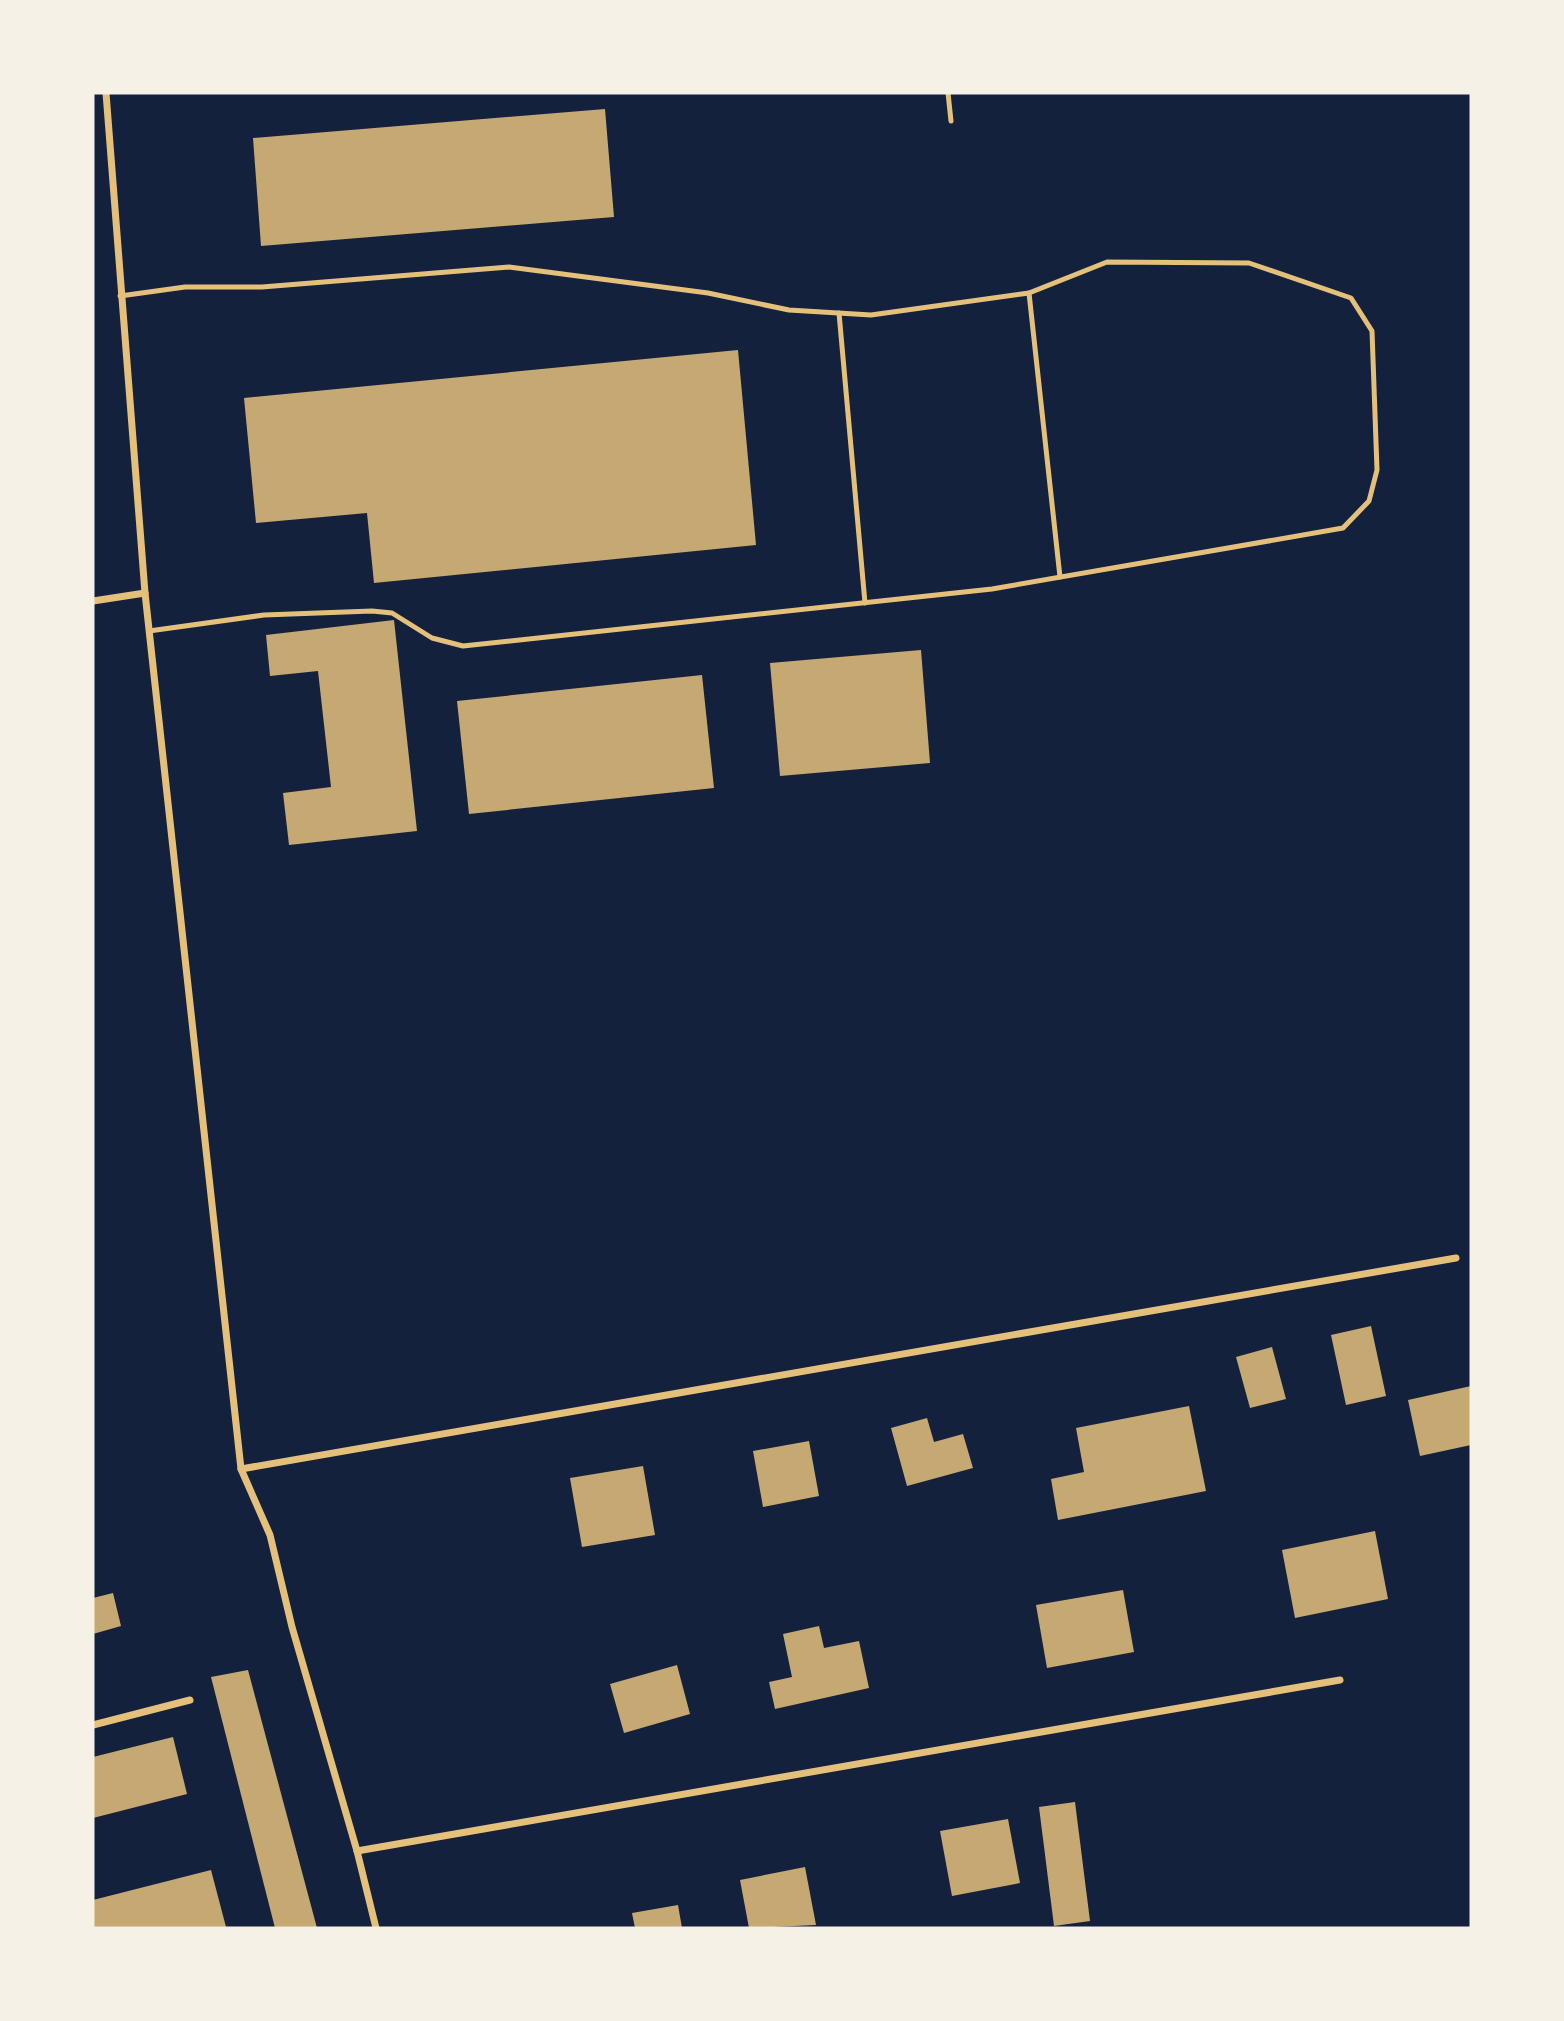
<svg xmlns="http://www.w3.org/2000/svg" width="1564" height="2021" viewBox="0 0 1564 2021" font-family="'Nunito Sans',sans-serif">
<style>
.building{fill:#c6a872}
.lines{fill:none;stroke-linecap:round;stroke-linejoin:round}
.service{stroke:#e5c07b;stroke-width:5}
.minor{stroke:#e5c07b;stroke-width:7}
</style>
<rect width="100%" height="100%" fill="#14213d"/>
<g class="building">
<path d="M 605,109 L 614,217 L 261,246 L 253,138 Z"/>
<path d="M 738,350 L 756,545 L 374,583 L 367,513 L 256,523 L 244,398 Z"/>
<path d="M 394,620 L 417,831 L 289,845 L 283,793 L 331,787 L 318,671 L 270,676 L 266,635 Z"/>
<path d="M 921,650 L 930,763 L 780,776 L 770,663 Z"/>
<path d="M 702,675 L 714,788 L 469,814 L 457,701 Z"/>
<path d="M 1371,1326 L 1386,1396 L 1346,1405 L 1331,1335 Z"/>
<path d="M 1272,1347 L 1286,1399 L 1250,1408 L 1236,1357 Z"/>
<path d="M 1471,1386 L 1471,1445 L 1420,1456 L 1408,1400 Z"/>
<path d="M 1189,1406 L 1206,1491 L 1058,1520 L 1051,1479 L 1084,1472 L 1076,1428 Z"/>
<path d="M 927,1418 L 934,1442 L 963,1434 L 973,1468 L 907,1486 L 891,1428 Z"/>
<path d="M 809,1441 L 819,1496 L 763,1507 L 753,1451 Z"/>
<path d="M 643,1466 L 655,1535 L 582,1547 L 570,1478 Z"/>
<path d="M 1375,1531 L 1388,1599 L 1295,1618 L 1282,1550 Z"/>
<path d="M 1123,1590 L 1134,1652 L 1047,1668 L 1036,1605 Z"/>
<path d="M 113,1593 L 121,1626 L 93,1634 L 93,1598 Z"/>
<path d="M 819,1626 L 824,1648 L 859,1641 L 869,1688 L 775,1709 L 769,1682 L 792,1677 L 783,1634 Z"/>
<path d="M 677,1665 L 690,1714 L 624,1733 L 610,1684 Z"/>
<path d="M 248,1670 L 317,1928 L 275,1928 L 211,1677 Z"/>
<path d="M 173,1737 L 187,1794 L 93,1818 L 93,1757 Z"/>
<path d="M 1075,1802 L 1090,1921 L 1054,1926 L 1039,1807 Z"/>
<path d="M 1008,1819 L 1020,1883 L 952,1896 L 940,1831 Z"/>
<path d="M 805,1867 L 816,1925 L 749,1928 L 740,1880 Z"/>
<path d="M 211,1870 L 226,1927 L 93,1928 L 93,1900 Z"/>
<path d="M 678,1905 L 682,1928 L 635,1928 L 632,1913 Z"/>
</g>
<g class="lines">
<g class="service">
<path d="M 948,93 L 951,121"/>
<path d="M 1029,293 L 1060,577"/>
<path d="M 120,296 L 185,287 L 262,287 L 509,267 L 708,293 L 789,310 L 871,315 L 1029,293 L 1107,262 L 1249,263 L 1351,298 L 1372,331 L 1377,470 L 1369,501 L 1343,528 L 992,589 L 463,646 L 432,638 L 392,613 L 372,611 L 264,615 L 149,631"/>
<path d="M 839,313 L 865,603"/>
</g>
<g class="minor">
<path d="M 106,93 L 145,593 L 241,1469 L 270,1535 L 292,1627 L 357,1851 L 376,1928"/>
<path d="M 93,601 L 145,593"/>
<path d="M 241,1469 L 1456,1258"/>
<path d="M 93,1725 L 190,1700"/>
<path d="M 357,1851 L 1340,1680"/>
</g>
</g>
<rect width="1564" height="2021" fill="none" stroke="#f6f1e7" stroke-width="189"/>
</svg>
